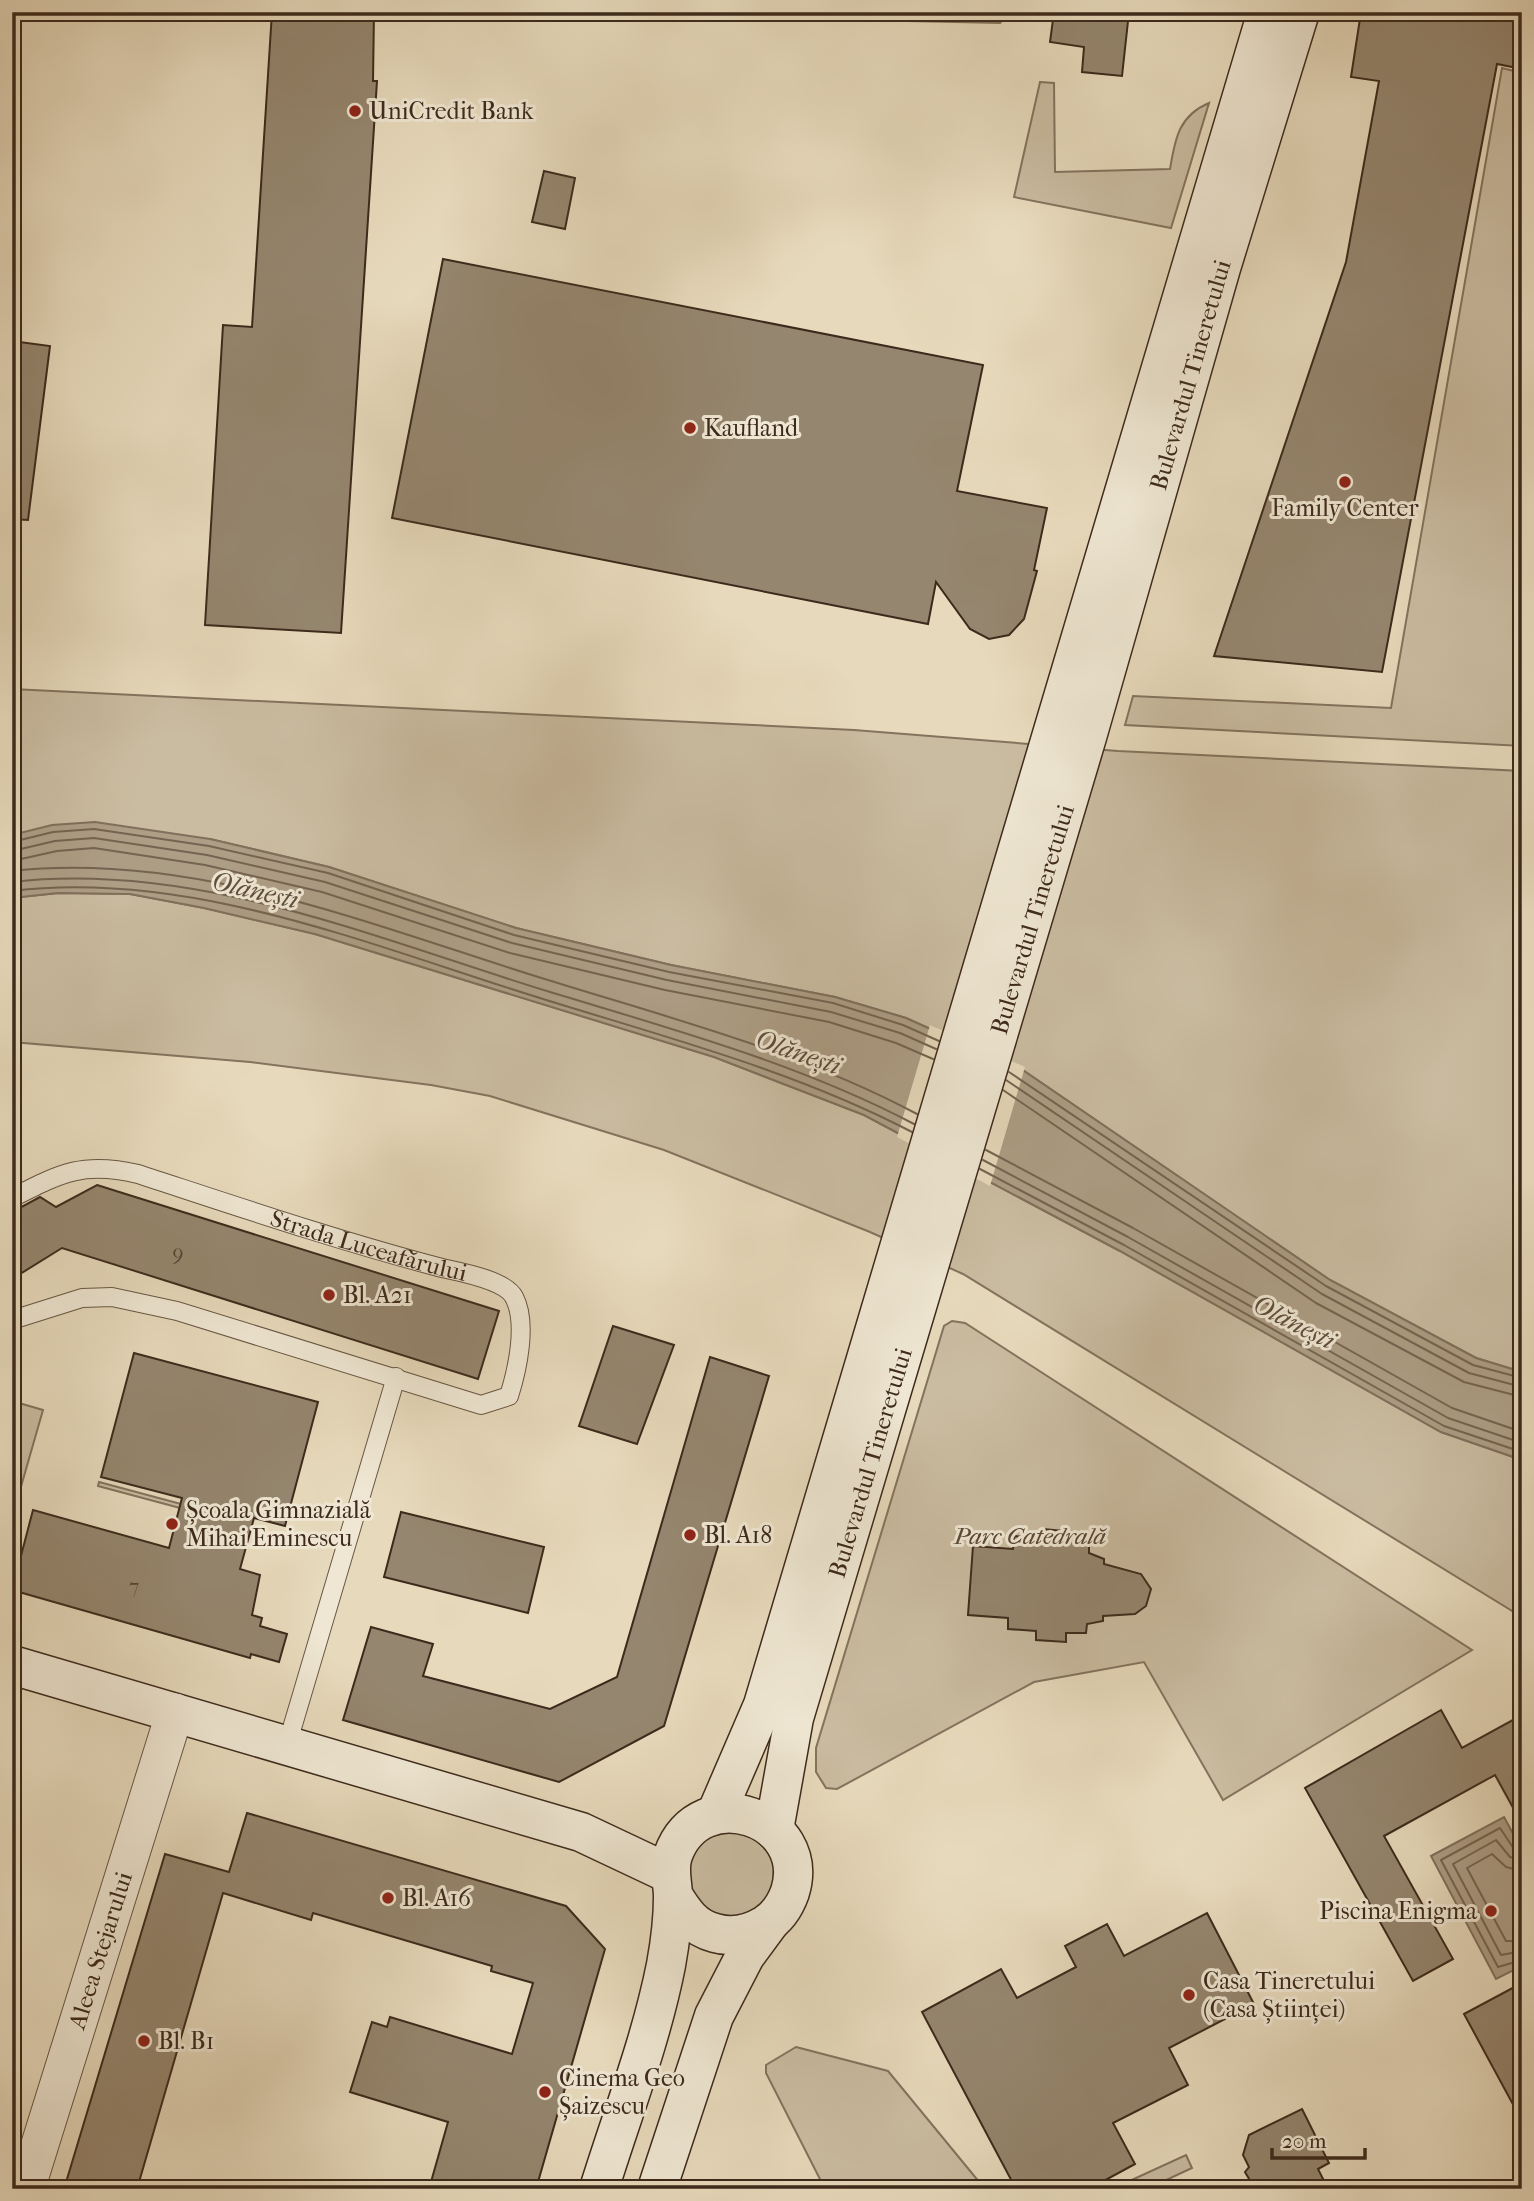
<svg xmlns="http://www.w3.org/2000/svg" width="1534" height="2201" viewBox="0 0 1534 2201" font-family="'IM FELL French Canon',serif">
<style>
.green{fill:#cabca1;stroke:#84735e;stroke-width:2}
.water{fill:#ad9e86;stroke:#80705c;stroke-width:2}
.pier{fill:#e7dabc}
.lines{fill:none;stroke-linecap:round;stroke-linejoin:round}
.shore{stroke:#756451;stroke-width:2}
.building{fill:#95866f;stroke:#3d2a1c;stroke-width:2}
.service-casing{stroke:#685644;stroke-width:20}
.minor-casing{stroke:#685644;stroke-width:39}
.secondary-casing{stroke:#3d2a1c;stroke-width:41}
.service{stroke:#efe7d3;stroke-width:18}
.minor{stroke:#efe7d3;stroke-width:37}
.secondary{stroke:#efe7d3;stroke-width:38}
.poi-dot{fill:#8f2418;stroke:#efe7d3;stroke-width:2.5}
.labels{text-anchor:middle;stroke-width:6;stroke-linejoin:round;paint-order:stroke}
.number-label{font-size:21px;fill:#534131}
.poi-label{font-size:24px;fill:#3d2a1c;stroke:#efe7d3;text-anchor:start}
.street-label{font-size:24px;fill:#3d2a1c;stroke:#efe7d3}
.park-label{font-size:24px;font-style:italic;fill:#594737;stroke:#efe7d3}
.water-label{font-size:26px;font-style:italic;fill:#5f4d3c;stroke:#efe7d3}
</style>
<rect width="100%" height="100%" fill="#e7dabc"/>
<filter id="stains"><feTurbulence type="fractalNoise" baseFrequency=".00286" numOctaves="4"/><feColorMatrix values="0 0 0 0 .2 0 0 0 0 .09 0 0 0 0 .02 0 0 0 .5 -.17"/></filter>
<radialGradient id="worn" r=".72"><stop offset=".6" stop-color="#630" stop-opacity="0"/><stop offset="1" stop-color="#630" stop-opacity=".3"/></radialGradient>
<g class="green">
<path d="M 816,12 L 1010,12 L 1000,23 L 816,19 Z"/>
<path d="M 1502,68 L 1522,73 L 1522,746 L 1125,725 L 1133,696 L 1391,708 Z"/>
<path d="M 1040,82 L 1054,83 L 1055,172 L 1170,169 C 1175,140 1178,116 1209,103 L 1171,228 L 1014,197 Z"/>
<path d="M 12,689 L 854,730 L 1118,751 L 1522,771 L 1522,1372 L 1476,1358 L 1330,1280 L 1024,1071 L 906,1018 L 835,997 L 671,965 L 516,928 L 329,867 L 210,839 L 12,835 Z"/>
<path d="M 58,893 L 130,894 L 204,908 L 315,934 L 714,1057 L 864,1115 L 1120,1251 L 1441,1432 L 1522,1460 L 1522,1617 L 963,1274 L 870,1232 L 664,1150 L 490,1096 L 431,1085 L 250,1062 L 12,1042 L 12,898 Z"/>
<path d="M 952,1321 L 965,1323 L 1472,1650 L 1223,1800 L 1144,1662 L 1034,1682 L 837,1789 L 826,1788 L 816,1772 L 816,1748 L 944,1326 Z"/>
<path d="M 12,1401 L 43,1410 L 12,1518 Z"/>
<path d="M 99,1482 L 181,1504 L 180,1508 L 98,1486 Z"/>
<path d="M 741,1829 L 774,1854 L 773,1896 L 739,1921 L 696,1907 L 684,1865 L 700,1839 Z"/>
<path d="M 796,2047 L 888,2071 L 985,2189 L 825,2189 L 766,2073 L 766,2065 Z"/>
<path d="M 1186,2155 L 1192,2168 L 1147,2189 L 1112,2189 Z"/>
</g>
<g class="water">
<path d="M 95,822 L 210,839 L 329,867 L 516,928 L 671,965 L 835,997 L 906,1018 L 1024,1071 L 1330,1280 L 1476,1358 L 1522,1372 L 1522,1460 L 1441,1432 L 1120,1251 L 864,1115 L 714,1057 L 315,934 L 204,908 L 130,894 L 58,893 L 12,898 L 12,835 L 52,825 Z"/>
<path d="M 1504,1817 L 1522,1850 L 1522,1966 L 1496,1979 L 1431,1856 Z"/>
</g>
<path class="pier" d="M 930,1025 L 1025,1067 L 990,1186 L 897,1137 Z"/>
<g class="lines">
<g class="shore">
<path d="M 12,842 L 53,832 L 94,829 L 209,846 L 328,873 L 514,935 L 669,972 L 833,1003 L 903,1025 L 939,1041"/>
<path d="M 12,851 L 55,841 L 94,838 L 207,855 L 325,882 L 512,943 L 667,980 L 831,1012 L 900,1033 L 936,1049"/>
<path d="M 12,861 L 57,851 L 94,848 L 205,865 L 322,892 L 510,953 L 665,990 L 829,1022 L 896,1043 L 933,1059"/>
<path d="M 12,871 C 196,851 376,927 548,980 C 673,1019 801,1052 917,1114"/>
<path d="M 12,882 C 196,861 374,938 547,991 C 671,1029 798,1063 914,1124"/>
<path d="M 12,891 C 192,869 374,947 543,999 C 668,1038 795,1071 912,1132"/>
<path d="M 1009,1072 L 1326,1286 L 1473,1365 L 1522,1378"/>
<path d="M 1006,1080 L 1322,1294 L 1469,1373 L 1522,1387"/>
<path d="M 1003,1090 L 1316,1303 L 1464,1382 L 1522,1397"/>
<path d="M 986,1150 L 1133,1228 L 1452,1408 L 1522,1432"/>
<path d="M 983,1160 L 1128,1237 L 1448,1418 L 1522,1443"/>
<path d="M 980,1169 L 1124,1245 L 1444,1426 L 1522,1452"/>
<path d="M 1522,1851 L 1514,1849 L 1500,1828 L 1441,1860 L 1498,1967 L 1522,1960"/>
<path d="M 1522,1860 L 1510,1857 L 1496,1840 L 1453,1864 L 1501,1955 L 1522,1951"/>
<path d="M 1522,1871 L 1506,1867 L 1492,1854 L 1467,1868 L 1506,1941 L 1522,1941"/>
</g>
</g>
<g class="building">
<path d="M 272,12 L 374,12 L 373,81 L 377,81 L 341,633 L 205,625 L 223,325 L 252,327 Z"/>
<path d="M 1054,12 L 1129,12 L 1122,76 L 1082,72 L 1084,47 L 1050,42 Z"/>
<path d="M 1361,12 L 1522,12 L 1522,69 L 1497,64 L 1382,672 L 1214,656 L 1346,262 L 1379,81 L 1351,77 Z"/>
<path d="M 544,171 L 575,178 L 565,229 L 532,222 Z"/>
<path d="M 443,259 L 983,365 L 957,491 L 1047,508 L 1034,570 L 1037,571 L 1024,619 L 1009,635 L 989,639 L 970,629 L 936,582 L 928,624 L 392,518 Z"/>
<path d="M 12,341 L 50,346 L 28,520 L 12,519 Z"/>
<path d="M 97,1185 L 499,1311 L 478,1379 L 62,1248 L 12,1279 L 12,1212 L 40,1197 L 56,1207 Z"/>
<path d="M 613,1326 L 674,1345 L 637,1444 L 579,1426 Z"/>
<path d="M 134,1353 L 318,1402 L 285,1526 L 254,1518 L 240,1569 L 260,1575 L 252,1615 L 262,1618 L 260,1626 L 287,1634 L 279,1662 L 251,1654 L 250,1658 L 12,1590 L 33,1510 L 169,1548 L 182,1498 L 101,1477 Z"/>
<path d="M 710,1357 L 769,1376 L 664,1726 L 559,1782 L 343,1720 L 371,1627 L 433,1644 L 423,1676 L 550,1709 L 617,1677 Z"/>
<path d="M 401,1512 L 544,1547 L 528,1613 L 384,1577 Z"/>
<path d="M 1043,1529 L 1073,1532 L 1072,1540 L 1089,1540 L 1089,1553 L 1104,1559 L 1104,1564 L 1141,1574 L 1151,1589 L 1146,1606 L 1135,1614 L 1103,1616 L 1103,1621 L 1087,1624 L 1086,1633 L 1066,1633 L 1066,1642 L 1036,1640 L 1036,1631 L 1008,1629 L 1008,1618 L 968,1615 L 973,1546 L 1013,1549 L 1014,1536 L 1043,1538 Z"/>
<path d="M 1441,1710 L 1462,1748 L 1522,1715 L 1522,1824 L 1495,1775 L 1384,1836 L 1453,1959 L 1413,1981 L 1305,1788 Z"/>
<path d="M 247,1813 L 566,1906 L 605,1949 L 536,2189 L 429,2189 L 448,2122 L 350,2092 L 372,2022 L 387,2027 L 390,2017 L 512,2054 L 533,1983 L 491,1971 L 492,1966 L 313,1913 L 311,1920 L 223,1893 L 137,2189 L 64,2189 L 165,1854 L 229,1872 Z"/>
<path d="M 1207,1913 L 1254,2004 L 1169,2048 L 1188,2085 L 1113,2123 L 1135,2164 L 1089,2189 L 1016,2189 L 922,2012 L 1001,1969 L 1017,1998 L 1076,1967 L 1065,1946 L 1107,1924 L 1124,1956 Z"/>
<path d="M 1522,1983 L 1522,2121 L 1464,2014 Z"/>
<path d="M 1302,2109 L 1329,2163 L 1318,2169 L 1328,2189 L 1255,2189 L 1245,2172 L 1249,2167 L 1243,2155 L 1249,2135 Z"/>
</g>
<g class="lines">
<g class="service-casing">
<g id="service">
<path id="s1" d="M 12,1198 C 61,1173 83,1161 138,1174 C 239,1207 339,1241 442,1268 C 460,1272 505,1280 514,1297 C 528,1323 517,1371 509,1396 L 481,1405 L 177,1311 L 112,1297 L 82,1298 L 12,1320"/>
<path d="M 287,1745 L 396,1377"/>
</g>
</g>
<g class="minor-casing">
<g id="minor">
<path id="s2" d="M 26,2189 L 175,1712"/>
</g>
</g>
<g class="secondary-casing">
<g id="secondary">
<path d="M 12,1665 L 581,1832 L 670,1874"/>
<path d="M 716,1814 L 763,1705 L 1267,12"/>
<path id="s3" d="M 774,1830 L 794,1718 L 1087,737 L 1221,268 L 1300,12"/>
<path d="M 599,2189 C 622,2115 651,2041 666,1965 C 670,1943 673,1919 673,1897 C 673,1882 668,1870 673,1855 C 700,1779 813,1817 790,1892 C 785,1906 778,1917 765,1925 C 750,1934 732,1938 715,1933 C 694,1928 683,1912 673,1895"/>
<path d="M 657,2189 L 714,2016 L 745,1956 L 770,1922"/>
</g>
</g>
<use href="#service" class="service"/>
<use href="#minor" class="minor"/>
<use href="#secondary" class="secondary"/>
</g>
<g class="poi-dot">
<circle cx="355" cy="111" r="7"/>
<circle cx="690" cy="428" r="7"/>
<circle cx="1345" cy="482" r="7"/>
<circle cx="329" cy="1295" r="7"/>
<circle cx="172" cy="1524" r="7"/>
<circle cx="690" cy="1535" r="7"/>
<circle cx="388" cy="1898" r="7"/>
<circle cx="1491" cy="1911" r="7"/>
<circle cx="1189" cy="1995" r="7"/>
<circle cx="144" cy="2041" r="7"/>
<circle cx="545" cy="2092" r="7"/>
</g>
<g class="labels">
<g class="number-label">
<text x="178" y="1260">9</text>
<text x="134" y="1593">7</text>
</g>
<g class="poi-label">
<text x="369" y="119">UniCredit Bank</text>
<text x="704" y="436">Kaufland</text>
<text x="1345" y="516" text-anchor="middle">Family Center</text>
<text x="343" y="1303">Bl. A21</text>
<text x="186" y="1518">Școala Gimnazială<tspan x="186" dy="28">Mihai Eminescu</tspan></text>
<text x="704" y="1543">Bl. A18</text>
<text x="402" y="1906">Bl. A16</text>
<text x="1477" y="1919" text-anchor="end">Piscina Enigma</text>
<text x="1203" y="1989">Casa Tineretului<tspan x="1203" dy="28">(Casa Științei)</tspan></text>
<text x="158" y="2049">Bl. B1</text>
<text x="559" y="2086">Cinema Geo<tspan x="559" dy="28">Șaizescu</tspan></text>
</g>
<g class="street-label">
<text dy="8" stroke="none"><textPath href="#s3" startOffset="1514">Bulevardul Tineretului</textPath></text>
<text dy="8" stroke="none"><textPath href="#s3" startOffset="947">Bulevardul Tineretului</textPath></text>
<text dy="8" stroke="none"><textPath href="#s1" startOffset="374">Strada Luceafărului</textPath></text>
<text dy="8" stroke="none"><textPath href="#s3" startOffset="380">Bulevardul Tineretului</textPath></text>
<text dy="8" stroke="none"><textPath href="#s2" startOffset="250">Aleea Stejarului</textPath></text>
</g>
<g class="park-label">
<text x="1030" y="1544">Parc Catedrală</text>
</g>
<g class="water-label">
<text transform="translate(255 890) rotate(13)" y="9">Olănești</text>
<text transform="translate(798 1052) rotate(19)" y="9">Olănești</text>
<text transform="translate(1294 1322) rotate(27)" y="9">Olănești</text>
</g>
</g>
<rect width="1534" height="2201" fill="none" stroke="#e7dabc" stroke-width="42"/>
<rect x="14" y="14" width="1506" height="2173" fill="none" stroke="#3d2a1c" stroke-width="3.5"/>
<rect x="21" y="21" width="1492" height="2159" fill="none" stroke="#3d2a1c" stroke-width="2"/>
<path d="M1272 2148v10h93v-10" fill="none" stroke="#3d2a1c" stroke-width="3.5"/>
<text x="1282" y="2148" font-size="21" fill="#3d2a1c" stroke="#efe7d3" stroke-width="5" paint-order="stroke">20 m</text>
<rect width="100%" height="100%" filter="url(#stains)"/>
<rect width="100%" height="100%" fill="url(#worn)"/>
</svg>
